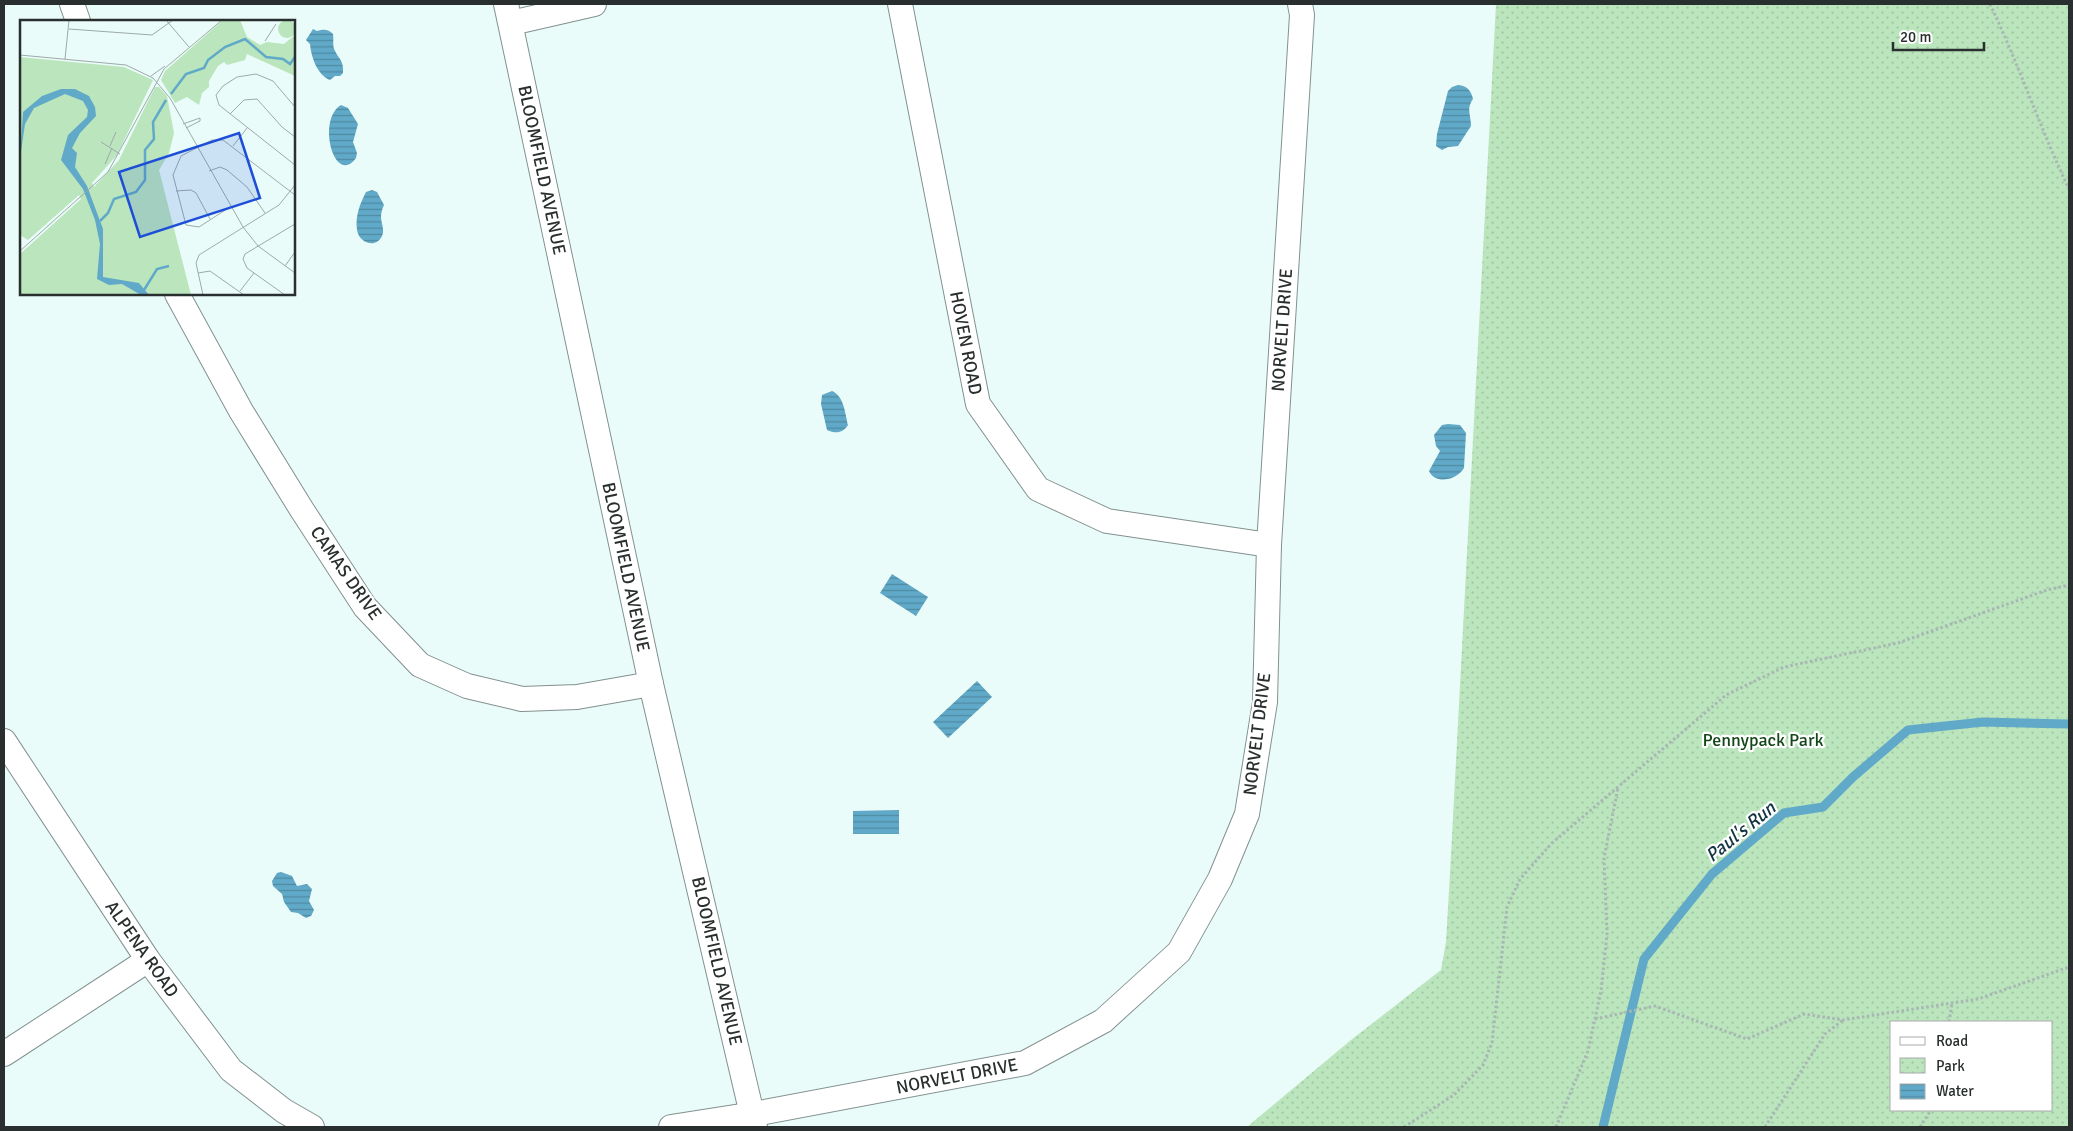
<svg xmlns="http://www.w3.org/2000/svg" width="2073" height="1131" viewBox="0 0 2073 1131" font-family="Signika,sans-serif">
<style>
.park{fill:url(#park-dots);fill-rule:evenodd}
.water{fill:url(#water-rules)}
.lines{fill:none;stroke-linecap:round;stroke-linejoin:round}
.stream{stroke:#60a9c8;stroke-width:9}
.minor-casing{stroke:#82918f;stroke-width:26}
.path{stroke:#a8b6b4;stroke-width:3;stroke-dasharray:2.5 2.5;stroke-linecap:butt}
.minor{stroke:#fff;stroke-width:24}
.labels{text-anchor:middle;stroke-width:4.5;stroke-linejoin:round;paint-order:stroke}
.street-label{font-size:18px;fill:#292f2e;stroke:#fff}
.park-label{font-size:18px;fill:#134719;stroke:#fff}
.water-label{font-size:19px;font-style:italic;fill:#123543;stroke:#fff}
.inset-river{fill:none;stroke:#60a9c8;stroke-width:2.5}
.inset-road{fill:none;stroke:#9daaa8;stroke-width:1}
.view{fill:#1d4ed8;fill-opacity:0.15;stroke:#1d4ed8;stroke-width:2.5}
.inset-edge{fill:none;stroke:#292f2e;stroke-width:2.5}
</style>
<defs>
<pattern id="park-dots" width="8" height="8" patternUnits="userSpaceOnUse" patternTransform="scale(1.25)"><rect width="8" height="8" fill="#bbe5bc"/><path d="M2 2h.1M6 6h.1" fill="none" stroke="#a1c5a2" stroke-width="1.8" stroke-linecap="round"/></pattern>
<pattern id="water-rules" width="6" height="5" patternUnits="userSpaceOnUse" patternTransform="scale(1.25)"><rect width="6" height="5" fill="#60a9c8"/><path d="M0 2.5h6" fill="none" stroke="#4f8aa3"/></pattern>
</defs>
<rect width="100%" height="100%" fill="#eafcf9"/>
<path class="park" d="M 1496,4 L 2069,4 L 2069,1127 L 1247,1127 L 1351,1040 L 1441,970 L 1446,942 L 1451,856 ZM 1892,1022 L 2052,1022 L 2052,1110 L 1892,1110 Z"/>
<g class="water">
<path d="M 313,29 L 317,31 C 324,29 328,29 333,34 C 334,40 332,46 335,51 C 339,59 344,61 343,73 L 340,76 L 335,76 L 330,80 C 317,75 311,56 310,44 L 306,40 Z"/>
<path d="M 1458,85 C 1467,86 1471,90 1473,99 C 1466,109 1471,114 1471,126 L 1458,146 L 1448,147 L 1442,150 L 1436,146 L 1437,134 L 1448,91 L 1452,87 Z"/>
<path d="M 341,105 L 348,108 L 358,124 L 353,142 L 357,153 L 356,158 C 335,187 316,120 341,105 Z"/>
<path d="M 372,190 L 377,192 L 384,205 C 382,209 381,213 381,217 C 381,223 385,230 382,236 C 376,249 359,243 357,230 C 355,216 360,204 366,192 Z"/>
<path d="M 832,391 C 844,396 845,413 848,425 C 843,433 836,434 827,430 L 821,404 L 822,395 Z"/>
<path d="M 1448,424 L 1460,425 L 1466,433 L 1464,468 C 1458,479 1436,486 1429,471 L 1440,451 L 1436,446 L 1434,435 L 1442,425 Z"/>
<path d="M 892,574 L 928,597 L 916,616 L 880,593 Z"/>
<path d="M 977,681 L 992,697 L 948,738 L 933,722 Z"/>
<path d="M 899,810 L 899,834 L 853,834 L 853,811 Z"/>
<path d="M 281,872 L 292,876 L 297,886 L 307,884 L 312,889 L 309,901 L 314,910 L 311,916 L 306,918 L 298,913 L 291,912 L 284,902 L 282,894 L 273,886 L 272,881 L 277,873 Z"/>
</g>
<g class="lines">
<path class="stream" d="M 1603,1127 L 1644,959 L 1712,874 L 1784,813 L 1823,807 L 1853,777 L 1908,730 L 1983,722 L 2069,724"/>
<g class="minor-casing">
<g id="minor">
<path d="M 72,4 L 78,21"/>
<path d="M 506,4 L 651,684 L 755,1127"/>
<path d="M 900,4 L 978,404 L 1038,489 L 1107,521 L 1269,545"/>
<path d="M 511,23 L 594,4"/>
<path d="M 177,294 L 241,411 L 302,510 L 365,607 L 420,665 L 467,686 L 522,699 L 577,697 L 651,684"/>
<path d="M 4,741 L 148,960 L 231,1070 L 284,1111 L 312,1127"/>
<path d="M 4,1054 L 148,960"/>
<path d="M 671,1127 L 754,1114 L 1025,1063 L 1103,1021 L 1179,952 L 1220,879 L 1247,814 L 1265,702 L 1269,545 L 1302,15 L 1300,4"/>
</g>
</g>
<g class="path">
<path d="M 1990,4 C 2019,65 2040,128 2069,189"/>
<path d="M 1595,1019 L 1655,1006 L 1747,1039 L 1804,1014 L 1843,1020 L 1978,999 L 2069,967"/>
<path d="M 1949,1022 L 1952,1003"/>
<path d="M 1404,1127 L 1454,1095 L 1483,1065 L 1492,1043 L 1507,907 L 1520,879 L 1552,843 L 1726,695 L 1784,667 L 1898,643 L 2047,590 L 2069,585"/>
<path d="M 1556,1127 L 1588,1051 L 1601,991 L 1607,934 L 1604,858 L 1618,788"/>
<path d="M 1765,1127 L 1825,1034 L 1843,1020"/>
<path d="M 1920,1127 L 1931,1110"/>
</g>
<use href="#minor" class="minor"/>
</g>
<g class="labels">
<g class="street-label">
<text transform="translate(542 170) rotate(78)" y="6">BLOOMFIELD AVENUE</text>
<text transform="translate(1282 330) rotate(-86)" y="6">NORVELT DRIVE</text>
<text transform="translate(966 343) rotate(79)" y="6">HOVEN ROAD</text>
<text transform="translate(626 567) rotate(78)" y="6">BLOOMFIELD AVENUE</text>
<text transform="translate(346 573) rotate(55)" y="6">CAMAS DRIVE</text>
<text transform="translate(1257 734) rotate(-83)" y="6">NORVELT DRIVE</text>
<text transform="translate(142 949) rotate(55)" y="6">ALPENA ROAD</text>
<text transform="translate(717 961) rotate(77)" y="6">BLOOMFIELD AVENUE</text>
<text transform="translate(957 1076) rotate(-11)" y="6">NORVELT DRIVE</text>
</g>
<g class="park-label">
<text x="1763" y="746">Pennypack Park</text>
</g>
<g class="water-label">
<text transform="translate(1740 831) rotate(-39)" y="7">Paul's Run</text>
</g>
</g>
<g transform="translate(20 20)">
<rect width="275" height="275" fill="#eafcf9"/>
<path d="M258 9a9 9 0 1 1 18 0a9 9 0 1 1-18 0Z" fill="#bbe5bc"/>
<path d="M 203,0 L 220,0 L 227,17 L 240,25 L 247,22 L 264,24 L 275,15 L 275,56 L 227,34 L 225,40 L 207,45 L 204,42 L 198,46 L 189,61 L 189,67 L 182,73 L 179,85 L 167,77 L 155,83 L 141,60 L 145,51 Z" fill="#bbe5bc"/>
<path d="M 0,37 L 104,47 L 133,60 L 97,135 L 72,163 L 74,167 L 99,140 L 135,67 L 139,67 L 147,76 L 154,113 L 149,133 L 139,150 L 171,275 L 0,275 L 0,234 L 61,179 L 59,175 L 8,220 L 0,215 Z" fill="#bbe5bc"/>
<path d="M 41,69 L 55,69 L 69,76 L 75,87 L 76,96 L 60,113 L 52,128 L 57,133 L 55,147 L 67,166 L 83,209 L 83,257 L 119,263 L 129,275 L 121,275 L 102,264 L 89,265 L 77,259 L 80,224 L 75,200 L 63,169 L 41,140 L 48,115 L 67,97 L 68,90 L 63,81 L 45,74 L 14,88 L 5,104 L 0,138 L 3,92 L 22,76 Z" fill="#60a9c8"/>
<path class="inset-river" d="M 151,74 L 166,54 L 184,48 L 188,40 L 205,27 L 225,19 L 246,37 L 263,39 L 270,44 L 275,37M 80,201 L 88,193 L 94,179 L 116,172 L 125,160 L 125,130 L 134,119 L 133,102 L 146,80M 124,270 L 137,249 L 149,246"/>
<path class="inset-road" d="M 146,0 L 169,27M 49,9 L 132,15 L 153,0M 245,21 L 256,4M 0,35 L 106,45 L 133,58 L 150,78 L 223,207 L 238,226 L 275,253M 45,39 L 49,0M 131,56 L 145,46M 275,87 L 253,61 L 236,54 L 217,57 L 203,66 L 196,75 L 199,85 L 275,145M 210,94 L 224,80 L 237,79 L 262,107 L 275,117M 163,104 L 180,98 L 180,101 L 166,108M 81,122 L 100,134M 90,126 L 96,112M 213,126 L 227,108M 85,144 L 92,128M 189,151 L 200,147 L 207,150 L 227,167 L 245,193M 156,171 L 171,170 L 176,173 L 190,199M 210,187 L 179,207 L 166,205 L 153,155 L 161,136 L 192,120 L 203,120 L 275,175M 0,231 L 88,152 L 144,49 L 202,0M 265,246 L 275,232M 178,253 L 190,251 L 224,275M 220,271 L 234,253M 183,275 L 176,243 L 179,235 L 259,185 L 275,165M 265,275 L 227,248 L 223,239 L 225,234 L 275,204"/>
<path class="view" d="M 219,113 L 240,178 L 120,217 L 99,152 Z"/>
<rect width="275" height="275" class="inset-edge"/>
</g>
<rect width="2073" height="1131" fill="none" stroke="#292f2e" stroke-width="10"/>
<rect x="1890" y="1021" width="162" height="90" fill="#ffffff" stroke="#a9acab"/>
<rect x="1900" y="1037" width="25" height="8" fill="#ffffff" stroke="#a9acab"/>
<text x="1936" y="1046" font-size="15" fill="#292f2e">Road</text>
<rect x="1900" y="1058" width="25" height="15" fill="url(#park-dots)" stroke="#a9acab"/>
<text x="1936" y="1071" font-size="15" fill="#292f2e">Park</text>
<rect x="1900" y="1084" width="25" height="15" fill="url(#water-rules)" stroke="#a9acab"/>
<text x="1936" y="1096" font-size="15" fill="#292f2e">Water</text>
<path d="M1893 42v8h91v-8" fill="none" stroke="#292f2e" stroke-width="2.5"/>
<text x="1900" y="42" font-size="15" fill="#292f2e" stroke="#ffffff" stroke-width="4" paint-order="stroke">20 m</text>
</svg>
